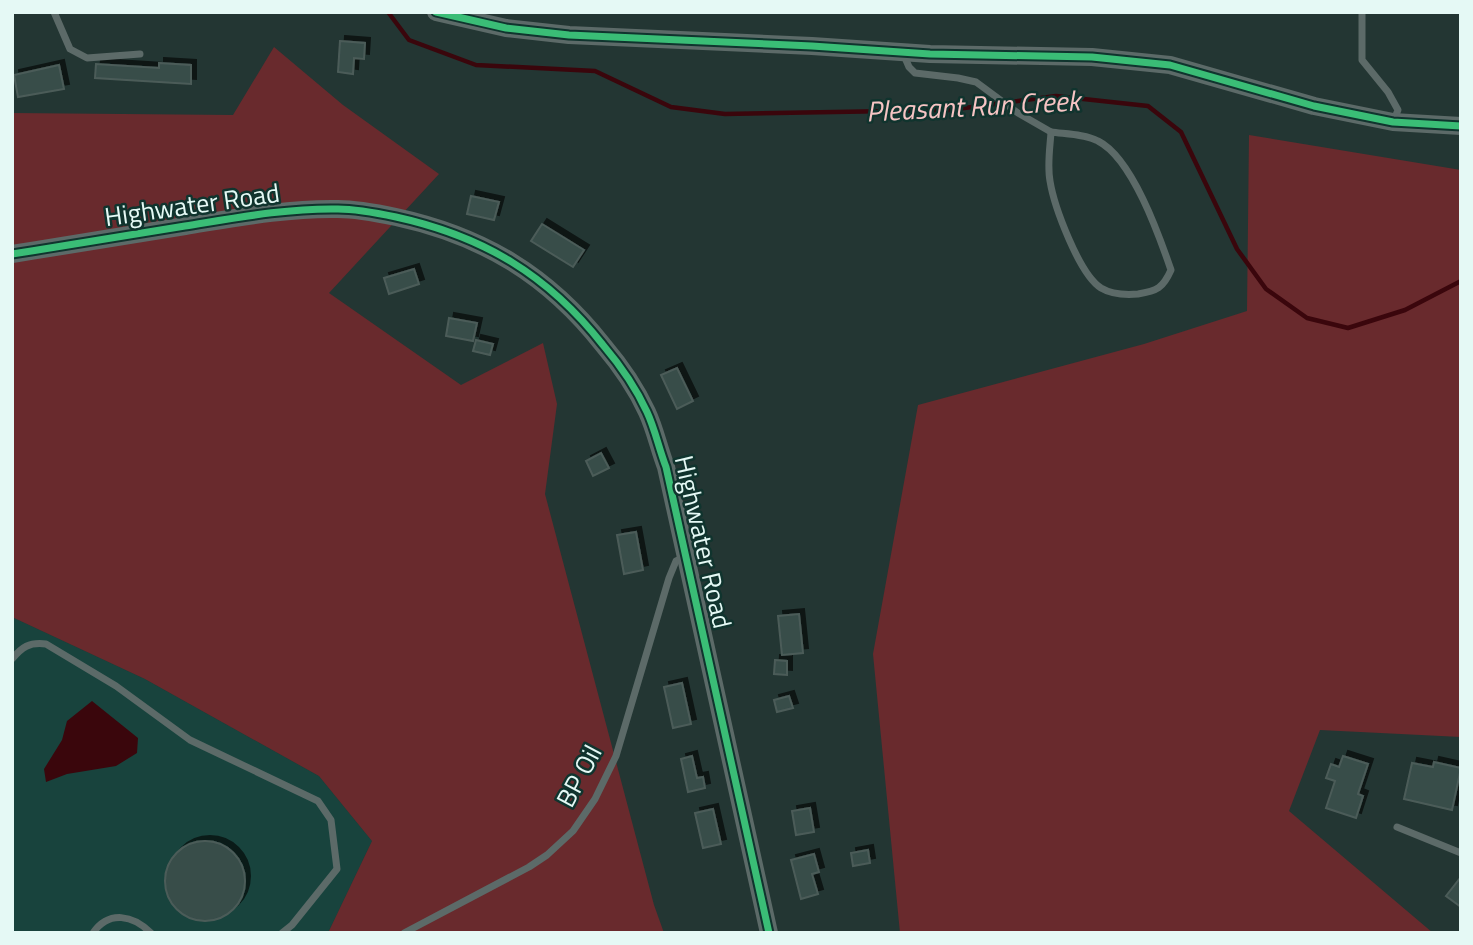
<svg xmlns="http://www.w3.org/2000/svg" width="1473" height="945" viewBox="0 0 1473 945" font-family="'Titillium Web',sans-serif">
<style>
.built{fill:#18433d}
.green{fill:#692a2d}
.water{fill:#3a060c}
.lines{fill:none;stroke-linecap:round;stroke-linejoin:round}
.stream{stroke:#3a060c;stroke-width:4.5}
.building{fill:#374d4a;stroke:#4c5c59;stroke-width:2;filter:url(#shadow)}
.service{stroke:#5c6a68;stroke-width:7}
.tertiary{stroke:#5c6a68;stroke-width:18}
.cycleway-casing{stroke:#10342e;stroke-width:11}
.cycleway{stroke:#3abd76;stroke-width:7}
.labels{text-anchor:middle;stroke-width:5;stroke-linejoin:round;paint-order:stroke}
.street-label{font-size:26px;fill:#e5f9f5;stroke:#10342e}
.water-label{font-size:28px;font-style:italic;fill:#f7c5c4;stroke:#10342e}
</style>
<defs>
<filter id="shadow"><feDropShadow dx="5" dy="-5" stdDeviation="0" flood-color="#0009"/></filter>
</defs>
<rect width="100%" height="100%" fill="#233633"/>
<path class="built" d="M 12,617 L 145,679 L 319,776 L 372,841 L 328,933 L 12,933 Z"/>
<g class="green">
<path d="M 274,47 L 343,105 L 439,174 L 329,293 L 461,385 L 543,343 L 557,404 L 545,494 L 654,905 L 664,933 L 328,933 L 372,841 L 319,776 L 145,679 L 12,617 L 12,113 L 233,115 Z"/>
<path d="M 1249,135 L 1461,170 L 1461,737 L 1320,730 L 1289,811 L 1433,933 L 900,933 L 873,654 L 918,405 L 1144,344 L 1247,311 Z"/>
</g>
<path class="water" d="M 92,701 L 138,738 L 137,753 L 116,766 L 67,774 L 46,782 L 44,769 L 62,740 L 67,721 Z"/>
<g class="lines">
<path class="stream" d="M 388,12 L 409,40 L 476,65 L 595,71 L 671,107 L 725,114 L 949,110 L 1056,96 L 1148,106 L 1181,132 L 1237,249 L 1266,289 L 1307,318 L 1348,328 L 1405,310 L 1461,281"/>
</g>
<g class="building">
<path d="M 340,41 L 365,43 L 364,59 L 354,58 L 353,74 L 338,72 Z"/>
<path d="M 159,63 L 191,65 L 191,84 L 95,78 L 96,64 L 159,68 Z"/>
<path d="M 59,65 L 64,89 L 18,97 L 14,75 Z"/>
<path d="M 471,196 L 499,202 L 494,220 L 467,214 Z"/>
<path d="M 542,224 L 584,250 L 573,267 L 531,241 Z"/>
<path d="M 414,269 L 419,284 L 389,294 L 384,278 Z"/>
<path d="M 449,318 L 477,323 L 473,341 L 446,336 Z"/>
<path d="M 476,340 L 493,344 L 490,355 L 473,351 Z"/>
<path d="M 677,368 L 693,401 L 677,409 L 661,375 Z"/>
<path d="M 601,453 L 609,468 L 593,476 L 586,461 Z"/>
<path d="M 636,532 L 643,570 L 624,574 L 617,535 Z"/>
<path d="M 799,614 L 803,653 L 782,655 L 778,616 Z"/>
<path d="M 775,660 L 787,661 L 787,675 L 774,674 Z"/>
<path d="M 682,683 L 691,724 L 673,728 L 664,687 Z"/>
<path d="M 789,696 L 793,708 L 777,712 L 774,700 Z"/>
<path d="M 692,756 L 697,778 L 703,777 L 705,788 L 688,792 L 681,759 Z"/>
<path d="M 1343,756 L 1368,764 L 1358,794 L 1363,796 L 1356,818 L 1326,808 L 1335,781 L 1326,778 L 1331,764 L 1339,767 Z"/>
<path d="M 1434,762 L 1461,768 L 1452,810 L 1404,799 L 1412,763 L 1433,767 Z"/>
<path d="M 810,808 L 814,832 L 796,835 L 792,811 Z"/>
<path d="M 713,809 L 721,844 L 703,848 L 695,813 Z"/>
<circle cx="205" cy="881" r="40"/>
<path d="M 868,850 L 870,863 L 853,866 L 851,853 Z"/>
<path d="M 814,854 L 819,872 L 812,874 L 818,894 L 801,899 L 791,860 Z"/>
<path d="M 1461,877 L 1461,907 L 1446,896 Z"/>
</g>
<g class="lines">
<g class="service">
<path d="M 54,12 L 70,49 L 87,58 L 140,54"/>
<path d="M 1362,12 L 1362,60 L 1388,92 L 1398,110 L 1393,122"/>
<path d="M 903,53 L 909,67 L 915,73 L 958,78 L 976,82 L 1018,113 L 1051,132"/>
<path d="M 1051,132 C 1065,134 1085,134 1098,141 C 1132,158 1159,235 1171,270 C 1163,288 1157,291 1138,294 C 1126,295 1111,294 1101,288 C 1079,274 1054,206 1050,181 C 1047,165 1050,148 1051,132 Z"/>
<path d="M 12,659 C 22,647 29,642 46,644 L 116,686 L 190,740 L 318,801 L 331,820 L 337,869 L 292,925 L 282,933"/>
<path d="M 1397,827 L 1461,853"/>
<path d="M 93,933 C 109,910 133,915 151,933"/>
<path d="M 404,933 L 529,867 L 547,855 L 573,831 L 595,799 L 616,756 L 669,578 L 676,561 L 685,557"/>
</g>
<g class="tertiary">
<path d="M 436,12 L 506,28 L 569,35 L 812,46 L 930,54 L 1092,57 L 1170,65 L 1314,106 L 1393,122 L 1461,126"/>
<path d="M 12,254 C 70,245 128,235 185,226 C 235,218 287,208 338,209 C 357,209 377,213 396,217 C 483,236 548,275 603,345 C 620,365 636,388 647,412 C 655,429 659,449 666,467 L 769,933"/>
</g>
<g class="cycleway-casing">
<g id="cycleway">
<path d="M 436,12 L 506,28 L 569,35 L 812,46 L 930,54 L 1092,57 L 1170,65 L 1314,106 L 1393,122 L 1461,126"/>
<path d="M 12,254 C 70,245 128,235 185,226 C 235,218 287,208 338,209 C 357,209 377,213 396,217 C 483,236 548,275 603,345 C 620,365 636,388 647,412 C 655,429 659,449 666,467 L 769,933"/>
</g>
</g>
<use href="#cycleway" class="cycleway"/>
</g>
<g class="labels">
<g class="street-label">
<text transform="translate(192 205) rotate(-8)" y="9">Highwater Road</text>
<text transform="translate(703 542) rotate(77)" y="9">Highwater Road</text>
<text transform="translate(579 776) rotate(-62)" y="9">BP Oil</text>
</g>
<g class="water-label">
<text transform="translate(973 106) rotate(-3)" y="10">Pleasant Run Creek</text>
</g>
</g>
<rect width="1473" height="945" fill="none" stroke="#e5f9f5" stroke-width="28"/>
</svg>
